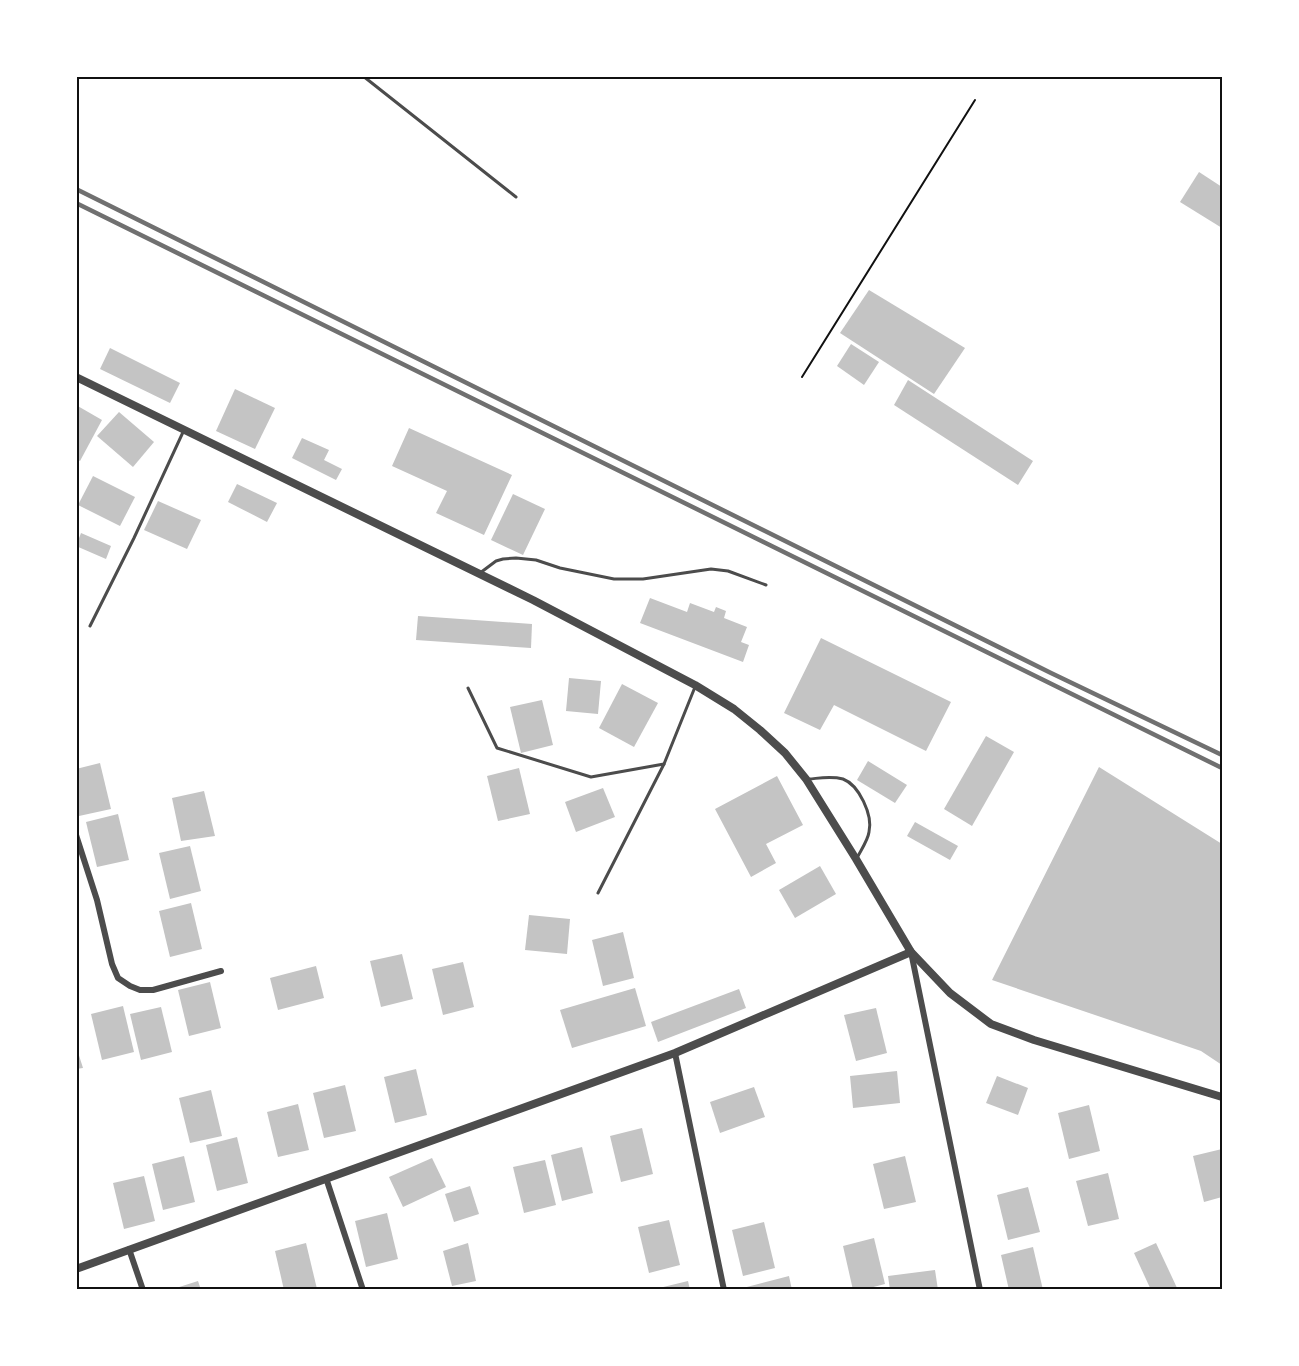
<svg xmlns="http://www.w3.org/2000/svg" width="1299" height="1366" viewBox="0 0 1299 1366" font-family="'DM Sans',sans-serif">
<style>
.building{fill:#c4c4c4}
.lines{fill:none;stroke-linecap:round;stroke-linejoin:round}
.path{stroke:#111;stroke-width:2}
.service{stroke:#4c4c4c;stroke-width:3}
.minor{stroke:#4c4c4c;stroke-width:6}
.tertiary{stroke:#4c4c4c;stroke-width:8}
.rail{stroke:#707070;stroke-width:4.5}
.neatline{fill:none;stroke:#111;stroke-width:2}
</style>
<rect width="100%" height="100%" fill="#fff"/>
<g class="building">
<path d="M 1199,172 L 1222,187 L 1222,228 L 1180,202 Z"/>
<path d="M 869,290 L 965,348 L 934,394 L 840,333 Z"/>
<path d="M 851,344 L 879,362 L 864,385 L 837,366 Z"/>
<path d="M 110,348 L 180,383 L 170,403 L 100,369 Z"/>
<path d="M 908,380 L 1033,461 L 1018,485 L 894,405 Z"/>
<path d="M 235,389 L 275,408 L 255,449 L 216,431 Z"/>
<path d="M 76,405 L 102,420 L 80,461 L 76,459 Z"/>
<path d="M 119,412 L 154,442 L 133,467 L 97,436 Z"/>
<path d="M 409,428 L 512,475 L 484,535 L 436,513 L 447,491 L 392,466 Z"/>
<path d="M 302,438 L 329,450 L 324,460 L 342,469 L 336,480 L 292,458 Z"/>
<path d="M 93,476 L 135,497 L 120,526 L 78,505 Z"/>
<path d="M 237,484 L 277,503 L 267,522 L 228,502 Z"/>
<path d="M 513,494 L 545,509 L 523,555 L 491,540 Z"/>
<path d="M 158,501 L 201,520 L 187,549 L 144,530 Z"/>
<path d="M 81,533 L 111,546 L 106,559 L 76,546 Z"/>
<path d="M 650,598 L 687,612 L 690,603 L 714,612 L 716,607 L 726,611 L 724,618 L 747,627 L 741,642 L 749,645 L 743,662 L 640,623 Z"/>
<path d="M 418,616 L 532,624 L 531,648 L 416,640 Z"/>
<path d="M 821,638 L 951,702 L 926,751 L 834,705 L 820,730 L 784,713 Z"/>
<path d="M 569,678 L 601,681 L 598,714 L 566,711 Z"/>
<path d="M 622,684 L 658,703 L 634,747 L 599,728 Z"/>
<path d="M 542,700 L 553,745 L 521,753 L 510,707 Z"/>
<path d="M 986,736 L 1014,752 L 972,826 L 944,809 Z"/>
<path d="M 868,761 L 907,785 L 895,803 L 857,780 Z"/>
<path d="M 100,763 L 111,809 L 79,816 L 76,805 L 76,769 Z"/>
<path d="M 1099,767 L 1222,844 L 1222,1065 L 1201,1051 L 992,980 Z"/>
<path d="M 519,768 L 530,814 L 498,821 L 487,776 Z"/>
<path d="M 777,776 L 803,825 L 766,844 L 776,863 L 751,877 L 715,809 Z"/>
<path d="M 603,788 L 615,817 L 576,832 L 565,802 Z"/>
<path d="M 204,791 L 215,836 L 181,841 L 172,798 Z"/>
<path d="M 118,814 L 129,860 L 97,867 L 86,822 Z"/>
<path d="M 915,822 L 958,846 L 950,860 L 907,836 Z"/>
<path d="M 190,846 L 201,891 L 170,899 L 159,853 Z"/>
<path d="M 820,866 L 836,894 L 795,918 L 779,890 Z"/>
<path d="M 191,903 L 202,949 L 170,957 L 159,911 Z"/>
<path d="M 529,915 L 570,919 L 567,954 L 525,950 Z"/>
<path d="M 623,932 L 634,978 L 603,986 L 592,940 Z"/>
<path d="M 402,954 L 413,999 L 381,1007 L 370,961 Z"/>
<path d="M 463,962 L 474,1007 L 443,1015 L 432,969 Z"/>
<path d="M 316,966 L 324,998 L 278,1010 L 270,978 Z"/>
<path d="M 210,982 L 221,1028 L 189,1036 L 178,990 Z"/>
<path d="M 635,988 L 646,1026 L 572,1048 L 560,1010 Z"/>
<path d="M 739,989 L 746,1008 L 658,1042 L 651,1022 Z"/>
<path d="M 123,1006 L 134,1052 L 102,1060 L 91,1014 Z"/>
<path d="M 161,1007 L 172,1052 L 141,1060 L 130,1014 Z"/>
<path d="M 876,1008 L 887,1053 L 856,1061 L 844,1015 Z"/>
<path d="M 76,1046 L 83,1068 L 76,1069 Z"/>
<path d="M 416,1069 L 427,1115 L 395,1123 L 384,1077 Z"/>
<path d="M 897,1071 L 900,1103 L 853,1108 L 850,1076 Z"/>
<path d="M 997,1076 L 1028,1088 L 1018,1115 L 986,1103 Z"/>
<path d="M 345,1085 L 356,1131 L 324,1138 L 313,1093 Z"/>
<path d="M 754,1087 L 765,1117 L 720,1133 L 710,1102 Z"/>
<path d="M 211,1090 L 222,1136 L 190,1143 L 179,1098 Z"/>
<path d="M 298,1104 L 309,1150 L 278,1157 L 267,1112 Z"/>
<path d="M 1089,1105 L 1100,1151 L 1069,1159 L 1058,1113 Z"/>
<path d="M 642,1128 L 653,1174 L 621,1182 L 610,1136 Z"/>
<path d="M 237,1137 L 248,1183 L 217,1191 L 206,1145 Z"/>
<path d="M 582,1147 L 593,1193 L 562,1201 L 551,1155 Z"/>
<path d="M 1222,1149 L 1222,1197 L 1204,1202 L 1193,1156 Z"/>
<path d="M 184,1156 L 195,1202 L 163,1210 L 152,1164 Z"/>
<path d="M 905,1156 L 916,1202 L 884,1209 L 873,1164 Z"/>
<path d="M 432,1158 L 446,1187 L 403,1207 L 389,1177 Z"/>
<path d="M 545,1160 L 556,1205 L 524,1213 L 513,1167 Z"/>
<path d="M 1108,1173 L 1119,1219 L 1088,1226 L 1076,1181 Z"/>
<path d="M 144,1176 L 155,1221 L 124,1229 L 113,1183 Z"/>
<path d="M 470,1186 L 479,1214 L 454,1222 L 445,1194 Z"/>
<path d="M 1028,1187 L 1040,1232 L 1008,1240 L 997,1195 Z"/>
<path d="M 387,1213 L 398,1259 L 366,1267 L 355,1221 Z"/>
<path d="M 669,1220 L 680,1265 L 649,1273 L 638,1227 Z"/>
<path d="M 764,1222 L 775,1268 L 743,1276 L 732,1230 Z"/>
<path d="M 874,1238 L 885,1284 L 862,1290 L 853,1290 L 843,1246 Z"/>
<path d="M 306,1243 L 317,1289 L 284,1290 L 275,1251 Z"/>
<path d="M 468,1243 L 476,1281 L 452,1286 L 443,1251 Z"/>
<path d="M 1156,1243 L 1178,1290 L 1151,1290 L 1134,1253 Z"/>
<path d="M 1033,1247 L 1043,1290 L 1009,1290 L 1001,1255 Z"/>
<path d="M 935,1270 L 938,1290 L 890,1290 L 888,1276 Z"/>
<path d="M 789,1276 L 792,1290 L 744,1290 L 743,1288 Z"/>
<path d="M 198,1281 L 201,1290 L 173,1290 L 173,1289 Z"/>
<path d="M 688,1281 L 690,1290 L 655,1290 L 655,1289 Z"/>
</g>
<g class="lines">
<path class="path" d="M 802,377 L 975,100"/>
<g class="service">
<path d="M 363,76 L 516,197"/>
<path d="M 480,573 L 496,561 L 503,559 L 516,558 L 536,560 L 560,568 L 614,579 L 643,579 L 711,569 L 728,571 L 766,585"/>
<path d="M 90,626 L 134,538 L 184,430"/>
<path d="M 468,688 L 497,748 L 591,777 L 664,764"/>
<path d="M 809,779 C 821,778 831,776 843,779 C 859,785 873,815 869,832 C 868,840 861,850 857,858"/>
<path d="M 598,893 L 664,764 L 695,687"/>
</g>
<g class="minor">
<path d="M 76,835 L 97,900 L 112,964 L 118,978 L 130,986 L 140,990 L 153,990 L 221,971"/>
<path d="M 911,952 L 980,1290"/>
<path d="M 675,1053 L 724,1290"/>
<path d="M 326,1178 L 363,1290"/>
<path d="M 129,1249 L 143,1290"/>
</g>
<g class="tertiary">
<path d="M 76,377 L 533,600 L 695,685 L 734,709 L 760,730 L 785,753 L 806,779 L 856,859 L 911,952 L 950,993 L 991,1024 L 1034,1040 L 1222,1097"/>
<path d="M 76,1269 L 675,1053 L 911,952"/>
</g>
<g class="rail">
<path d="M 76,189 L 1051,673 L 1222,755"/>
<path d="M 76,203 L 1222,768"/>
</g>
</g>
<rect width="1299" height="1366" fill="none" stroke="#ffffff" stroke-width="156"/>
<rect x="78" y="78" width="1143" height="1210" class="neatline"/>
</svg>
